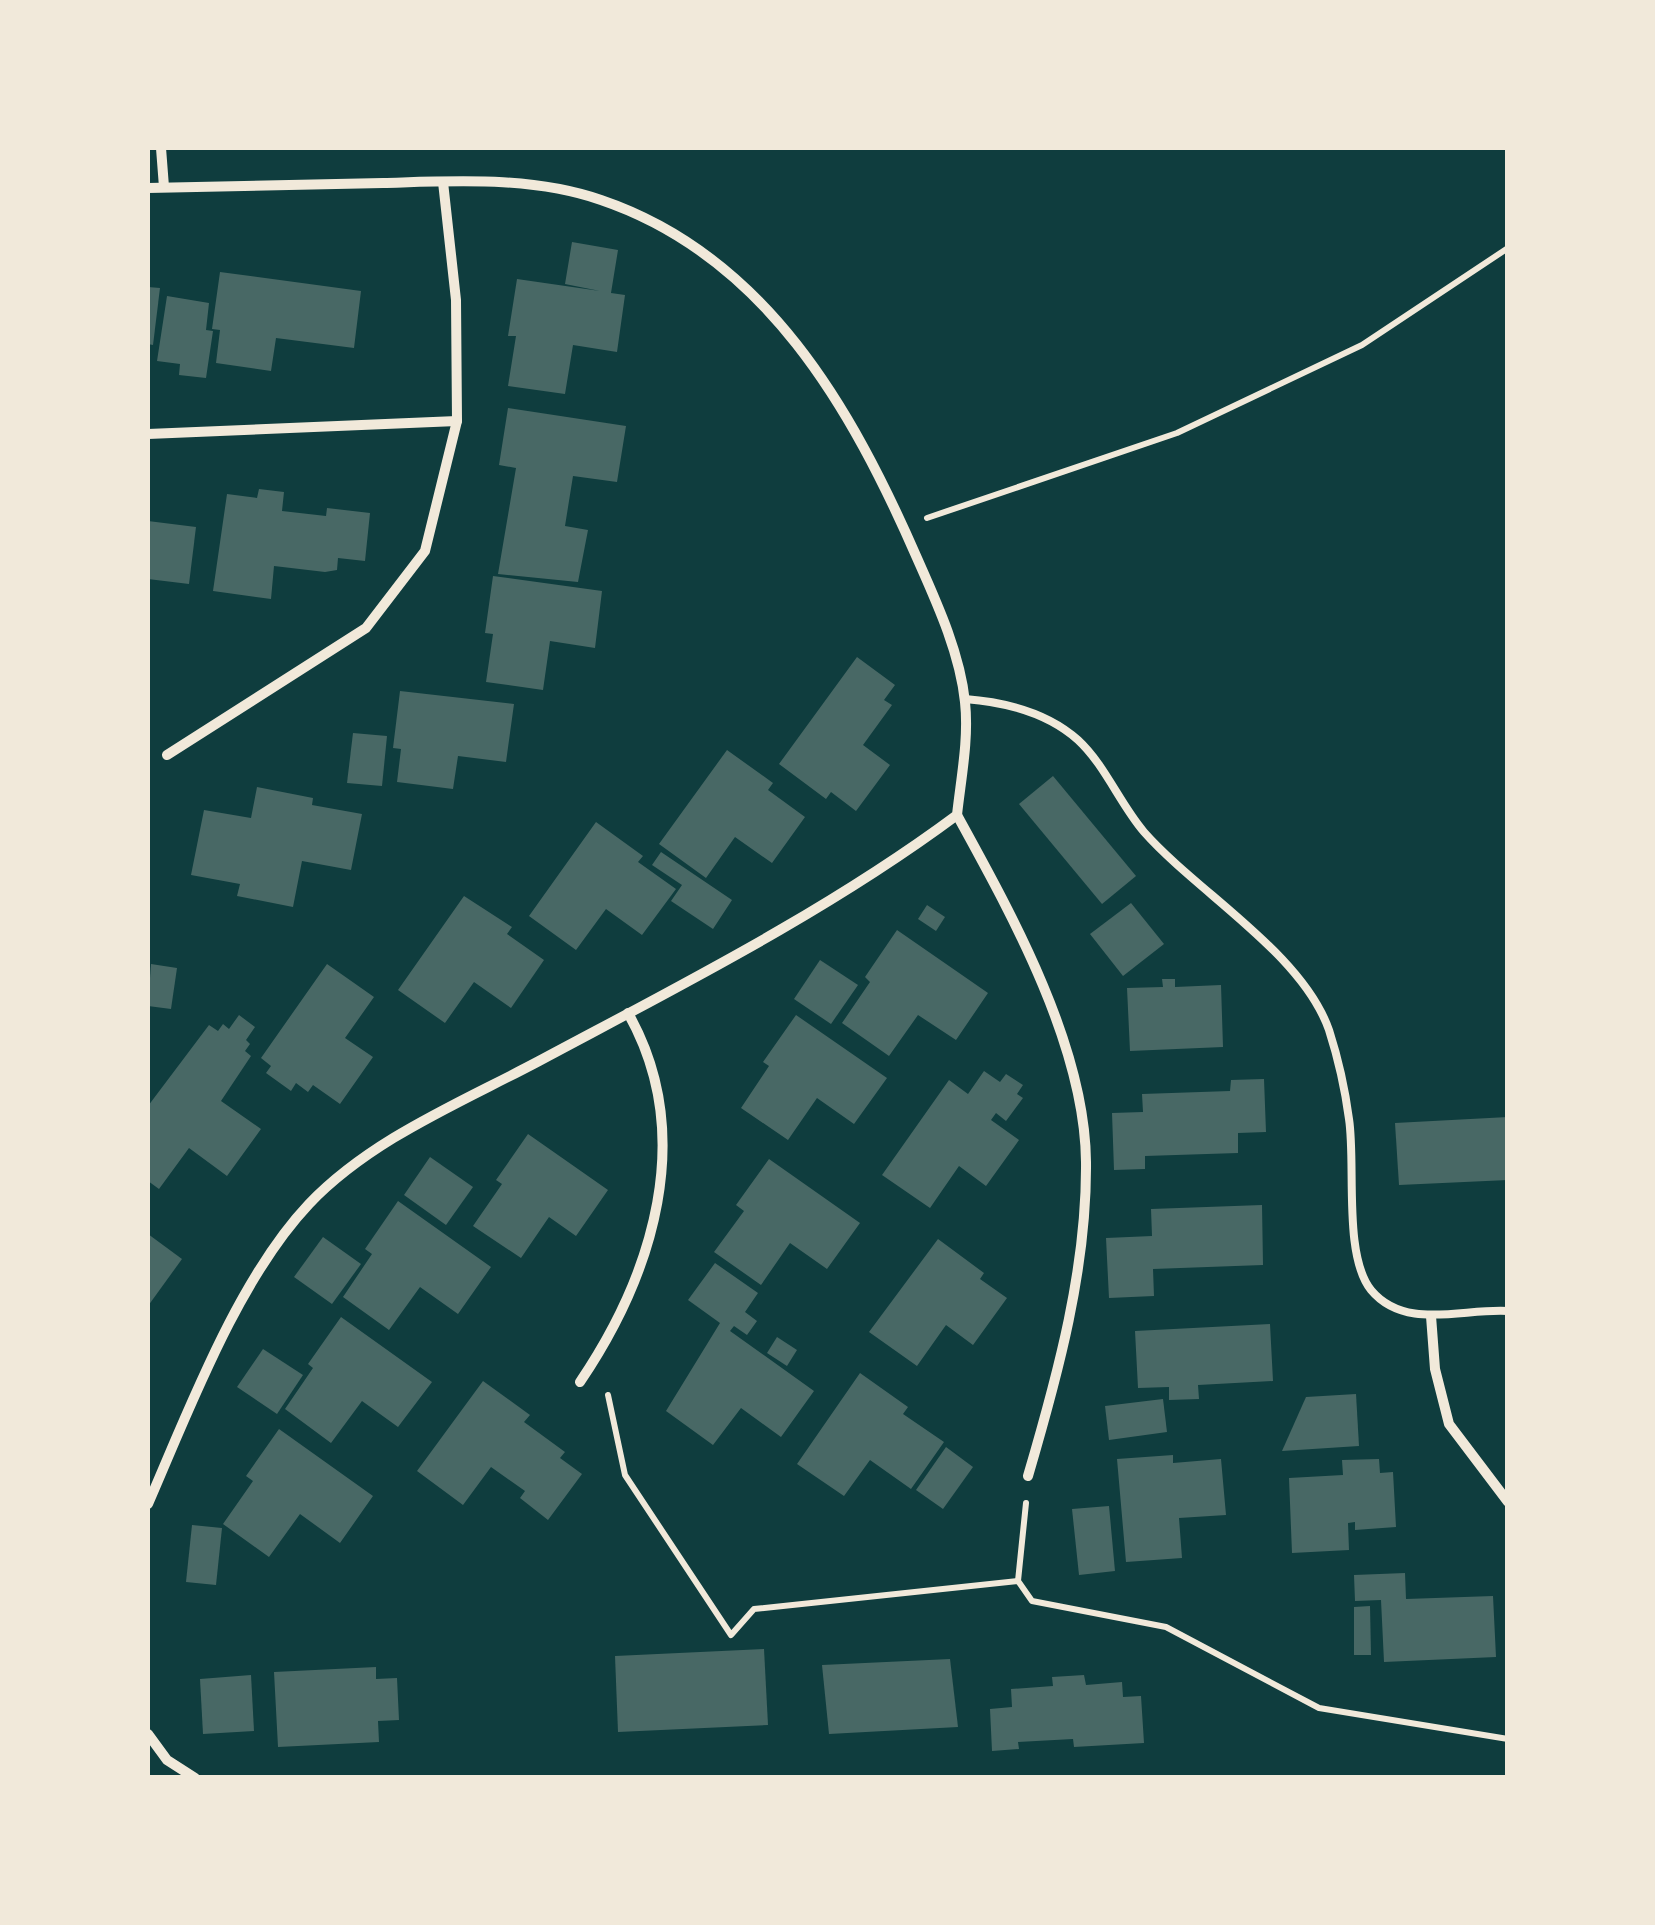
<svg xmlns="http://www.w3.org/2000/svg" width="1655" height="1925" viewBox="0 0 1655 1925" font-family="'Space Grotesk',sans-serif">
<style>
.building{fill:#486865}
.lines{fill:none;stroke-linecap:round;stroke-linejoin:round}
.path{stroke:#f1e9da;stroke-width:6}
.service{stroke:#f1e9da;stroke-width:8}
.minor{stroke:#f1e9da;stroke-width:10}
</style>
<rect width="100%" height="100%" fill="#0f3d3e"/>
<g class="building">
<path d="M 572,242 L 618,250 L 611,293 L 625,295 L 617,352 L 573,345 L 565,394 L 508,386 L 516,336 L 508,336 L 517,279 L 600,291 L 565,284 Z"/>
<path d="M 220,272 L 361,291 L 354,348 L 276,338 L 271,371 L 216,363 L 220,330 L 212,329 Z"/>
<path d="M 148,287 L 160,288 L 153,345 L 148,344 Z"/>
<path d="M 167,296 L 209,303 L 206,330 L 213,331 L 206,378 L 179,375 L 180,364 L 157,361 Z"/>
<path d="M 508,408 L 626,426 L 617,482 L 573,476 L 565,526 L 588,530 L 578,582 L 498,574 L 516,468 L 499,465 Z"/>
<path d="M 259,489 L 284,492 L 282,511 L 326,516 L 327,508 L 370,513 L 365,561 L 338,558 L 337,570 L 325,572 L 274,566 L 271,599 L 213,591 L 227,494 L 257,498 Z"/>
<path d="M 148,521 L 196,527 L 189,584 L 148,579 Z"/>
<path d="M 493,576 L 602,591 L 595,648 L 550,641 L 543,690 L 486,682 L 493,634 L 485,633 Z"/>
<path d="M 857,657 L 895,685 L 884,700 L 892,705 L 863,745 L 890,765 L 856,811 L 831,792 L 826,799 L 779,764 Z"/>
<path d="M 400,691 L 514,704 L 506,762 L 458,756 L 453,789 L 397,782 L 401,749 L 393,748 Z"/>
<path d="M 353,733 L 387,736 L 382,786 L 347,783 Z"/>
<path d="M 727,750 L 773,783 L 768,790 L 805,817 L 772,863 L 735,837 L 706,878 L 659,844 Z"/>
<path d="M 1053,776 L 1136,876 L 1102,904 L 1019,804 Z"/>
<path d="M 257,787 L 313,798 L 312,805 L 362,814 L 351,870 L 302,861 L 293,907 L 237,896 L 240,884 L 191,875 L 204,810 L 251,818 Z"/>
<path d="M 596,822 L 643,856 L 638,862 L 676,889 L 642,935 L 606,909 L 576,950 L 529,916 Z"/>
<path d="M 661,852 L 732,900 L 713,929 L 671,901 L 682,885 L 652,865 Z"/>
<path d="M 464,896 L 512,927 L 507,934 L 544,960 L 511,1008 L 474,982 L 445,1023 L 398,990 Z"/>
<path d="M 1131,903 L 1164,944 L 1123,976 L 1090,934 Z"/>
<path d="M 927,905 L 945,917 L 936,931 L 918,919 Z"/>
<path d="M 897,930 L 988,993 L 956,1040 L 918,1015 L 889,1056 L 842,1023 L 870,982 L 865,977 Z"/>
<path d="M 820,960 L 858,985 L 831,1024 L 794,999 Z"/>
<path d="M 151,964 L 177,968 L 171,1009 L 148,1006 Z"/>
<path d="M 327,964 L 374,997 L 345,1038 L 373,1057 L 340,1104 L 313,1085 L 308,1092 L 296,1083 L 291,1091 L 266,1073 L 271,1066 L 261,1058 Z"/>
<path d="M 1162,979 L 1175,979 L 1175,987 L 1221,985 L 1223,1047 L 1130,1051 L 1127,988 L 1163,987 Z"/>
<path d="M 239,1015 L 255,1027 L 246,1040 L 250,1044 L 245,1051 L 251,1056 L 221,1101 L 261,1129 L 227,1176 L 189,1148 L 159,1189 L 148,1181 L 148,1106 L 209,1025 L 218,1031 L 223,1024 L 229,1029 Z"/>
<path d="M 796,1015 L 887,1078 L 854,1124 L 817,1098 L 788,1140 L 741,1108 L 769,1066 L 763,1062 Z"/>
<path d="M 984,1071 L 1000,1082 L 1006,1074 L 1023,1085 L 1017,1094 L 1023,1098 L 1006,1121 L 996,1113 L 991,1120 L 1019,1140 L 986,1186 L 959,1166 L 930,1208 L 882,1175 L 949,1080 L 968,1094 Z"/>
<path d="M 1264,1079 L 1266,1132 L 1238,1133 L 1238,1153 L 1145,1156 L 1145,1169 L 1114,1170 L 1112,1113 L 1143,1112 L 1142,1094 L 1230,1091 L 1231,1080 Z"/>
<path d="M 1508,1117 L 1508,1180 L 1399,1185 L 1395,1123 Z"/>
<path d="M 528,1134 L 608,1190 L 576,1236 L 549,1217 L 521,1258 L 473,1226 L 502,1184 L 496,1180 Z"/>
<path d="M 430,1157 L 473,1187 L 446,1225 L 404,1195 Z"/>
<path d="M 769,1159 L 860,1223 L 827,1269 L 790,1243 L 761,1285 L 714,1252 L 744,1211 L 736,1205 Z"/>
<path d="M 398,1201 L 491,1267 L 458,1314 L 420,1287 L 389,1330 L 343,1297 L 372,1254 L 365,1249 Z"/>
<path d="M 1262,1205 L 1263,1265 L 1153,1269 L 1154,1296 L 1109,1298 L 1106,1238 L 1152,1236 L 1151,1209 Z"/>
<path d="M 148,1234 L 182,1259 L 148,1306 Z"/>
<path d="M 323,1237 L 361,1264 L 332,1304 L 294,1277 Z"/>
<path d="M 938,1239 L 984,1273 L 980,1279 L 1007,1298 L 973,1345 L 946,1325 L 917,1366 L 869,1332 Z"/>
<path d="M 715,1263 L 758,1293 L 745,1312 L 757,1321 L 747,1335 L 734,1326 L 730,1331 L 814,1391 L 781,1437 L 741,1408 L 713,1445 L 666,1411 L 720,1323 L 688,1300 Z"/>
<path d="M 341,1317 L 432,1382 L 398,1427 L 362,1401 L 331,1443 L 285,1409 L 313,1368 L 308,1364 Z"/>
<path d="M 1270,1324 L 1273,1381 L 1198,1385 L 1199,1399 L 1169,1400 L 1169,1387 L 1138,1388 L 1135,1331 Z"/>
<path d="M 777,1337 L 797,1350 L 787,1366 L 767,1353 Z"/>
<path d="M 263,1349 L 303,1375 L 277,1414 L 237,1387 Z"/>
<path d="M 860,1373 L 908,1407 L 903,1414 L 944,1442 L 911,1489 L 870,1460 L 844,1496 L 797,1464 Z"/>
<path d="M 483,1381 L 530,1415 L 524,1422 L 565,1452 L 560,1458 L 582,1474 L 548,1520 L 520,1498 L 525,1491 L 491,1467 L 463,1505 L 417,1471 Z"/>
<path d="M 1356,1394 L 1359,1446 L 1282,1451 L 1306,1397 Z"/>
<path d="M 1163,1399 L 1167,1432 L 1109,1440 L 1105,1406 Z"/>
<path d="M 279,1429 L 373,1496 L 340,1543 L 300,1514 L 269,1557 L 223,1524 L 253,1481 L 246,1476 Z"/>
<path d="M 946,1447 L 973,1467 L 943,1509 L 916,1490 Z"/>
<path d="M 1173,1455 L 1173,1463 L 1221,1459 L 1226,1515 L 1179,1518 L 1182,1558 L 1126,1562 L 1117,1459 Z"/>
<path d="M 1379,1459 L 1380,1473 L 1393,1472 L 1396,1527 L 1355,1530 L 1355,1522 L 1348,1523 L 1349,1550 L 1292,1553 L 1289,1478 L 1343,1475 L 1342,1460 Z"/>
<path d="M 1109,1506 L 1115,1571 L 1079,1575 L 1072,1509 Z"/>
<path d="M 192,1525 L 222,1528 L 216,1585 L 186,1582 Z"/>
<path d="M 1405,1573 L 1406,1599 L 1493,1596 L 1496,1657 L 1384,1662 L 1381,1600 L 1355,1601 L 1354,1575 Z"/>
<path d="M 1370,1606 L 1371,1655 L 1354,1655 L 1354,1607 Z"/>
<path d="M 764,1649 L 768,1725 L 618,1732 L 615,1656 Z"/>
<path d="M 950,1659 L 958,1727 L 829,1734 L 822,1665 Z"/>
<path d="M 376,1667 L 376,1679 L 397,1678 L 399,1720 L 378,1721 L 379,1742 L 278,1747 L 274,1672 Z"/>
<path d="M 251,1675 L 254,1731 L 203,1734 L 200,1679 Z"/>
<path d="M 1084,1675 L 1086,1685 L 1122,1682 L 1123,1697 L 1141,1696 L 1144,1743 L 1074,1747 L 1073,1739 L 1018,1742 L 1019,1749 L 992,1751 L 990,1709 L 1012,1707 L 1011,1689 L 1053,1686 L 1052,1677 Z"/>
</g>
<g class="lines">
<g class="path">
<path d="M 927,518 L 1177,433 L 1362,345 L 1508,248"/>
<path d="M 608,1395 L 625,1475 L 731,1635 L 754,1609 L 1018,1581"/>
<path d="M 1026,1503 L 1018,1581 L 1032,1601 L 1166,1627 L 1319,1708 L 1508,1739"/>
</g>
<path class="service" d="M 965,699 C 1004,702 1048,713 1078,740 C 1105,765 1120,804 1144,832 C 1198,893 1302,953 1329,1030 C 1338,1058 1345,1089 1349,1119 C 1356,1164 1343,1255 1371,1290 C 1405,1331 1463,1308 1508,1311"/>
<g class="minor">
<path d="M 161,148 L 164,187"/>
<path d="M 148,188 C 226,187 304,184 383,183 C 455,181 532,176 601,200 C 766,256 852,409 917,558 C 937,603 960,653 965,702 C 969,739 961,778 957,815 C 828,911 681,985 539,1061 C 460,1103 371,1139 309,1204 C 238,1279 189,1410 148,1504"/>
<path d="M 148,434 L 457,421"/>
<path d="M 167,755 L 366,628 L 425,551 L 457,421 L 456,300 L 443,182"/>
<path d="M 957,815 C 1012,915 1085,1046 1086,1162 C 1087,1268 1058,1374 1028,1476"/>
<path d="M 1431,1316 L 1435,1369 L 1449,1424 L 1508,1502"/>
<path d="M 580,1382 C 653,1274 697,1135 628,1013"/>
<path d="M 148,1734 L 167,1760 L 195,1778"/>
</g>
</g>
<rect width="1655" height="1925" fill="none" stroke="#f1e9da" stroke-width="300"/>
</svg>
